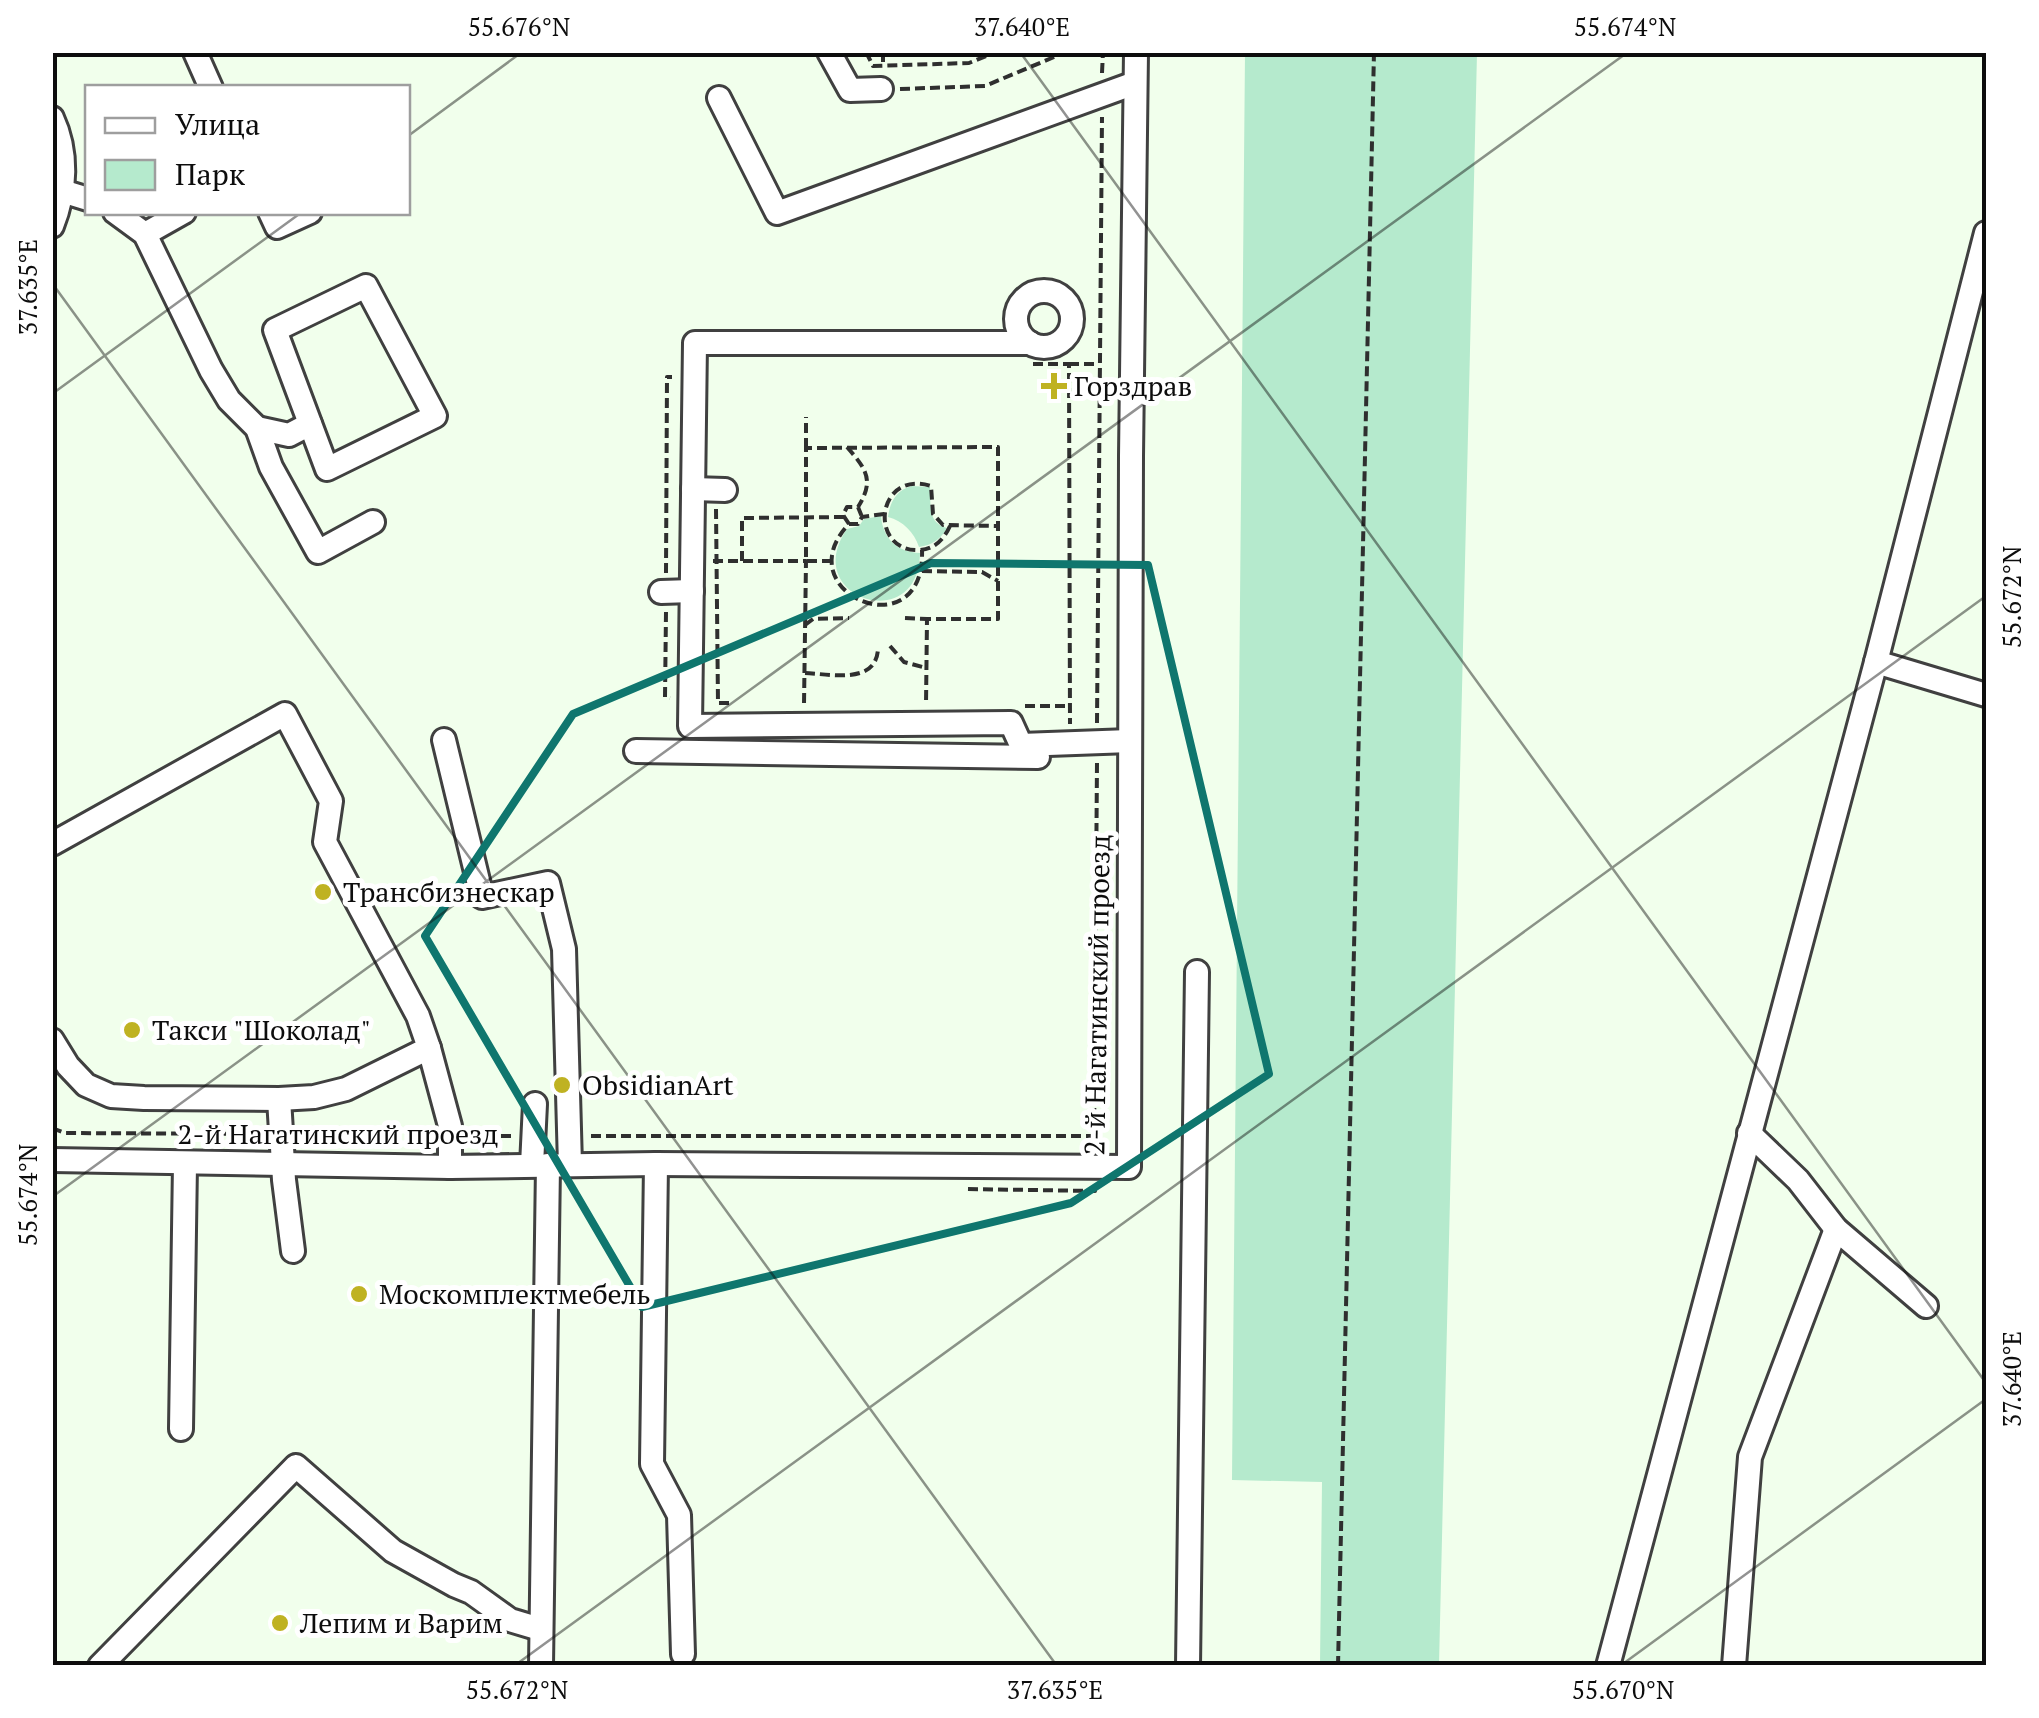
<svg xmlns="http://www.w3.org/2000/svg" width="2039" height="1718" viewBox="0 0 2039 1718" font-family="'PT Serif',serif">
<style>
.green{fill:#b5eacd}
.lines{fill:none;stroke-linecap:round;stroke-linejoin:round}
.minor-casing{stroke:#404040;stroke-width:28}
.path{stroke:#2f2f2f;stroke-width:4;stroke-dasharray:10 5;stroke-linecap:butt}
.minor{stroke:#fff;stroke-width:22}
.marked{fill:none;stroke:#0f766e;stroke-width:8;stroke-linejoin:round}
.ticks{fill:none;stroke:#0d0d0d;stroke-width:2.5;stroke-opacity:0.45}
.poi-dot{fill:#bfb222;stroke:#fff;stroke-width:4}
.labels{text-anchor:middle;stroke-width:10;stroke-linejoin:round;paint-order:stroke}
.poi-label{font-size:28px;fill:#0d0d0d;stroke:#fff;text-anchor:start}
.street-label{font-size:28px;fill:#0d0d0d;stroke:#fff}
.neatline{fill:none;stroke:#0d0d0d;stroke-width:4}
.ticks-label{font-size:25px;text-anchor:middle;fill:#0d0d0d}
</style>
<rect width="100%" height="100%" fill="#f1ffec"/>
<g class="green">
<path d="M 1245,53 L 1477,53 L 1439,1665 L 1320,1665 L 1322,1482 L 1232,1480 Z"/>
<path d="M 912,486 L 930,487 C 931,504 927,523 947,528 C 940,540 932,545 919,547 C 914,532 903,521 888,517 C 890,502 896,490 912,486 Z"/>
<path d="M 881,516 C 883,539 897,552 920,553 C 919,637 799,598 847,529 L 859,526 L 864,519 Z"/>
</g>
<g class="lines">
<g class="minor-casing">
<g id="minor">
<path d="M 195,52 L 211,88"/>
<path d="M 829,52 L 850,90 L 881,89"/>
<path d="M 719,98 L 777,213 L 1135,83"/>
<path d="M 52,118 C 68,152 66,191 52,226"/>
<path d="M 62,191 L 88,199"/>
<path d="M 115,212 L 145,234 L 211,370 L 229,400 L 257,428 L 271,467 L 318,552 L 373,522"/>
<path d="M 270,212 L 277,227 L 310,212"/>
<path d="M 145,234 L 184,212"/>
<path d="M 366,286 L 435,416 L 327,469 L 275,330 Z"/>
<circle cx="1044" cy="319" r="28"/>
<path d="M 1030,343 L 695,343 L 690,726 L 1011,723 L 1021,745 L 1130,741"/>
<path d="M 257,428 L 289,435 L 310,424"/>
<path d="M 693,489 L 725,490"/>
<path d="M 661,592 L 692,591"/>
<path d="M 1876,662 L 1986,695"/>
<path d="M 444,740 L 482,897 L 548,883 L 564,949 L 570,1165"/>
<path d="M 636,751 L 1038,757"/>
<path d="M 52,844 L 285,714 L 331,801 L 325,842 L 418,1016 L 429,1048 L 346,1089 L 314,1097 L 279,1099 L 144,1098 L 111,1096 L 86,1085 L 68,1066 L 52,1040"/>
<path d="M 429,1048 L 450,1126 L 450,1167"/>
<path d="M 279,1099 L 284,1180 L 293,1251"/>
<path d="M 1749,1133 L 1798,1180 L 1836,1229 L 1926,1306"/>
<path d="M 52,1160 L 450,1167 L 656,1164 L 1129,1167 L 1131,456 L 1136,52"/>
<path d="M 656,1164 L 652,1464 L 679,1515 L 683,1654"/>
<path d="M 532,1165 L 535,1104"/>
<path d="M 181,1429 L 185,1164"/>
<path d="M 100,1666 L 296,1466 L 393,1551 L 454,1585 L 471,1592 L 510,1620 L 540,1629"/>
<path d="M 541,1666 L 548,1165"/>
<path d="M 1188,1666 L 1197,972"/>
<path d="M 1608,1666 L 1876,662 L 1986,233"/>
<path d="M 1734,1666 L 1750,1457 L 1836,1229"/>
</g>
</g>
<g class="path">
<path d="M 866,52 L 873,66 L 969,63 L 996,52"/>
<path d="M 883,52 L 883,65"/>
<path d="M 1102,73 L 1103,52"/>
<path d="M 900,89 L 985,86 L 1066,52"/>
<path d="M 1033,364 L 1069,364 L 1070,724"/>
<path d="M 1069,364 L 1099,364"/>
<path d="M 847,447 C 866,469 875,480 858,507"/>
<path d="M 806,448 L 806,417"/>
<path d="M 716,509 L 718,703 L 730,703"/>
<path d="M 884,514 L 862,517 L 858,524 L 849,524 C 783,593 926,652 922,550"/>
<path d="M 849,524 L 843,515 L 847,507 L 858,507 L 862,517"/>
<path d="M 950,526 C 944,539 935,549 920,550 C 868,553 875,469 931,486 L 933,514 L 943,525 L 998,526"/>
<path d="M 713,561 L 806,561 L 804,704"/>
<path d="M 742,561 L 742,518 L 844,517"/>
<path d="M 832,561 L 806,561 L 806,448 L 998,447 L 998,619 L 927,619 L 926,705"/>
<path d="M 922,571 L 982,572 L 998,581"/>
<path d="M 666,573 L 667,377 L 672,377"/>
<path d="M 666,612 L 665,697 L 670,698"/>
<path d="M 905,618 L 927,619"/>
<path d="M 805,625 L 813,619 L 849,618"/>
<path d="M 890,646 L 904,662 L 926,668"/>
<path d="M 805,673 C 831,674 876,685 878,649"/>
<path d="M 1025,706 L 1070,706"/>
<path d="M 1097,723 L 1102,117"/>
<path d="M 52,1128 L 65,1133 L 262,1134"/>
<path d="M 301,1134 L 431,1136"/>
<path d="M 471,1136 L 511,1136"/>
<path d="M 591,1136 L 1094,1136"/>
<path d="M 1094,1148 L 1097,762"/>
<path d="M 968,1189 L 1095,1191 L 1095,1187"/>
<path d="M 1338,1666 L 1374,52"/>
</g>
<use href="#minor" class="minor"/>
</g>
<path class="marked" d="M 931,563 L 1148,565 L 1269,1074 L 1071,1203 L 642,1307 L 425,936 L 573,714 Z"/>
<path class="ticks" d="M 1020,52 L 1986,1383M 408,136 L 522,52M 52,283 L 1057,1666M 52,394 L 302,212M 52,1197 L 1628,52M 514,1666 L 1986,596M 1620,1666 L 1986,1399"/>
<g class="poi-dot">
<path d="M1049 371h10v10h10v10h-10v10h-10v-10h-10v-10h10z"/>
<circle cx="323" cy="892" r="10"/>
<circle cx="132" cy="1030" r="10"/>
<circle cx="562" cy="1085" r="10"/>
<circle cx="359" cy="1294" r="10"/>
<circle cx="280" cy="1623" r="10"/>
</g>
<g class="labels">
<g class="poi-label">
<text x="1074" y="396">Горздрав</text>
<text x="343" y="902">Трансбизнескар</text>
<text x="152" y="1040">Такси "Шоколад"</text>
<text x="582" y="1095">ObsidianArt</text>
<text x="379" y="1304">Москомплектмебель</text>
<text x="300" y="1633">Лепим и Варим</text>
</g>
<g class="street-label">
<text transform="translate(1097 995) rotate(-89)" y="10">2-й Нагатинский проезд</text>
<text x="338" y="1144">2-й Нагатинский проезд</text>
</g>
</g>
<rect width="2039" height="1718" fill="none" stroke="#ffffff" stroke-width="110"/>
<rect x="85" y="85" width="325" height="130" fill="#ffffff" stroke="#9e9e9e" stroke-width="2.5"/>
<rect x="105" y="118" width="50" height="15" fill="#ffffff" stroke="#9e9e9e" stroke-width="2.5"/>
<text x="175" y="135" font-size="30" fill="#0d0d0d">Улица</text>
<rect x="105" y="160" width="50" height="30" fill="#b5eacd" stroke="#9e9e9e" stroke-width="2.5"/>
<text x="175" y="185" font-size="30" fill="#0d0d0d">Парк</text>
<rect x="55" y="55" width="1929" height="1608" class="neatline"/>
<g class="ticks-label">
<text x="519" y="36">55.676°N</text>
<text x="1022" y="36">37.640°E</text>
<text x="1625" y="36">55.674°N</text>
<text transform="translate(28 287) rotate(-90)" y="9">37.635°E</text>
<text transform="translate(2012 597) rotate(-90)" y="9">55.672°N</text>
<text transform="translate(28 1195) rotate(-90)" y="9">55.674°N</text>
<text transform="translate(2012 1379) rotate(-90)" y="9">37.640°E</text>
<text x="517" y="1699">55.672°N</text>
<text x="1055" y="1699">37.635°E</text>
<text x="1623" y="1699">55.670°N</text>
</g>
</svg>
